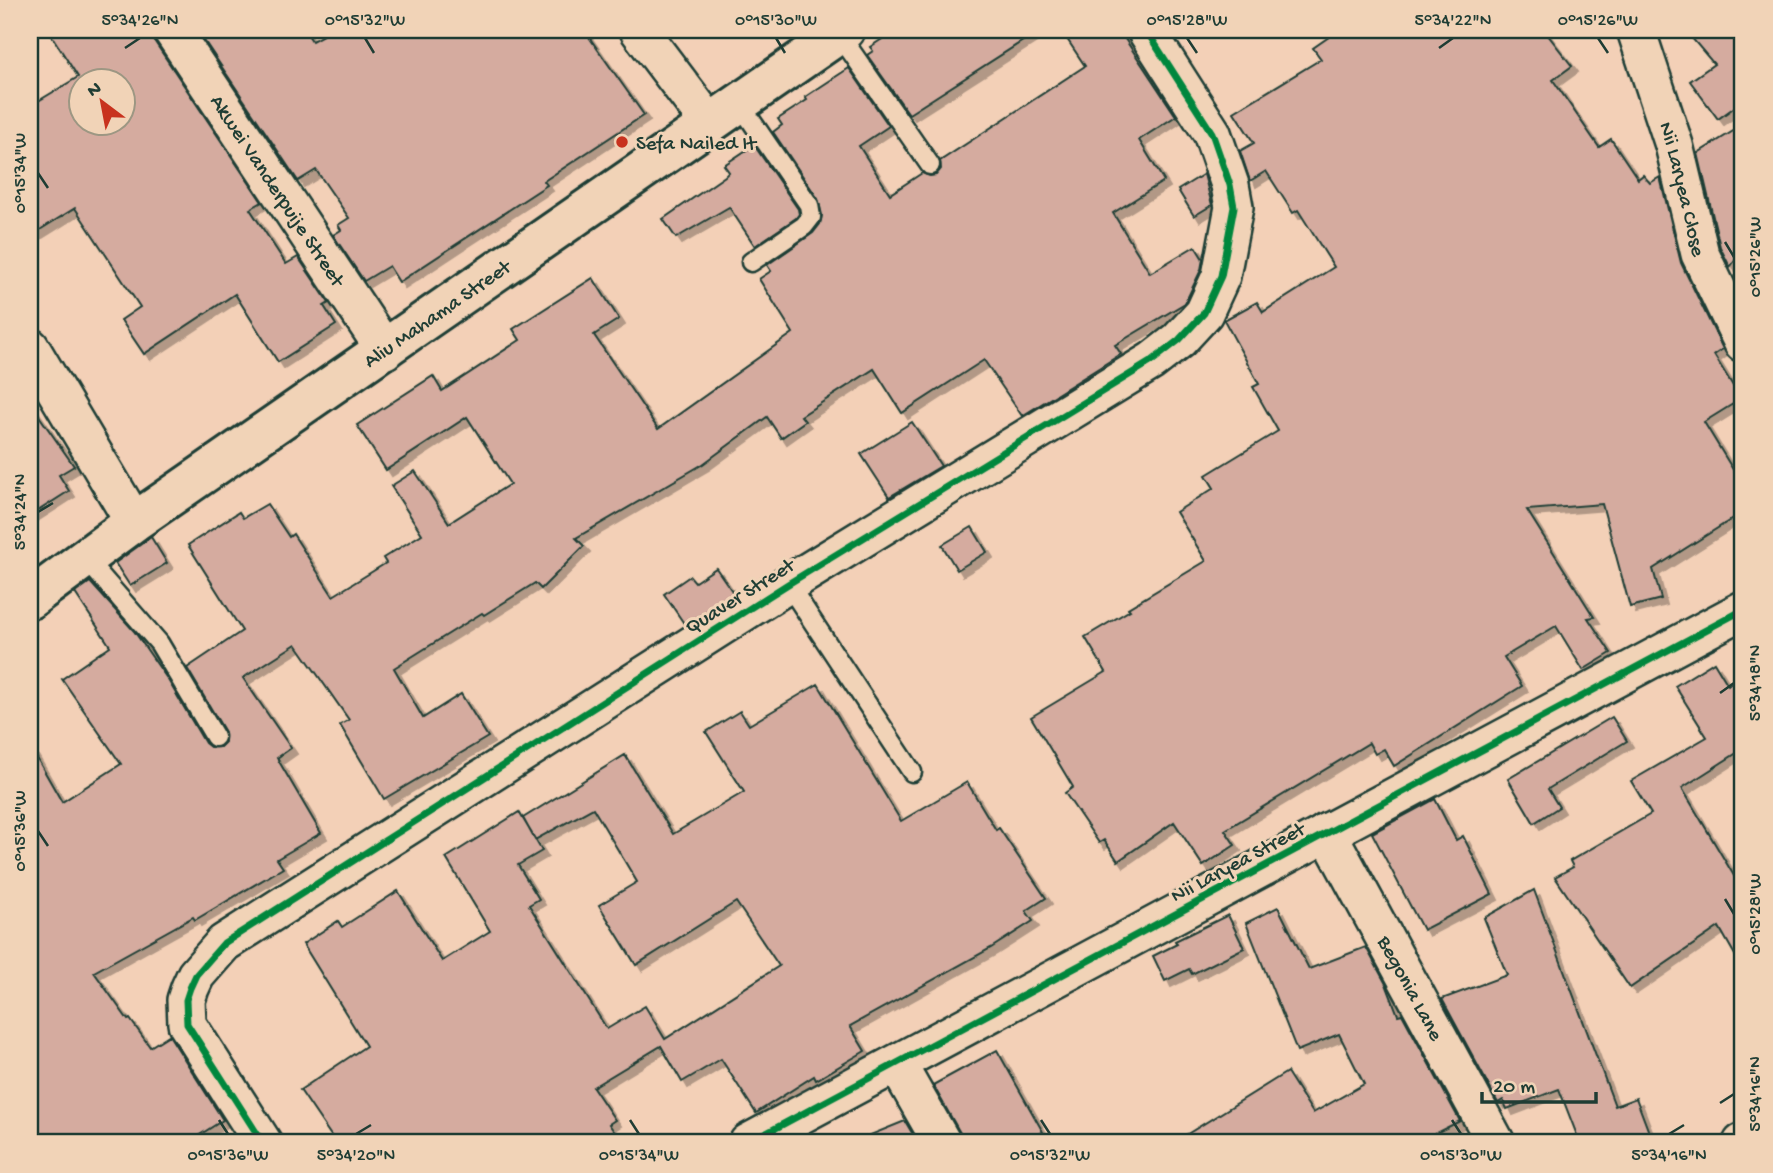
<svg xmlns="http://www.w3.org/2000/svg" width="1773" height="1173" viewBox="0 0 1773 1173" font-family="'Gochi Hand',sans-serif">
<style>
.building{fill:#d5ab9f;stroke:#1f3d34;stroke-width:2;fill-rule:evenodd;filter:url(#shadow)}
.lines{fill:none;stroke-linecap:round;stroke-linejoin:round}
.lane-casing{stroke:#1f3d34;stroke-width:23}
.street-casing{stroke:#1f3d34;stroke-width:42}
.secondary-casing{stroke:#1f3d34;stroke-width:44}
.lane{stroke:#f1d3b7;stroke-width:18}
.street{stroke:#f1d3b7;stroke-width:37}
.secondary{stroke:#f1d3b7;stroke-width:38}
.cycleway-casing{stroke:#f1d3b7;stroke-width:11}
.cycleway{stroke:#00873e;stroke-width:7}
.ticks{fill:none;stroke:#1f3d34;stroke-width:2.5}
.poi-dot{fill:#c8321e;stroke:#f1d3b7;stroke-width:2.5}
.labels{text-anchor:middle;stroke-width:6;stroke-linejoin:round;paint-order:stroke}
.poi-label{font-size:21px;fill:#1f3d34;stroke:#f1d3b7;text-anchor:start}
.street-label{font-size:21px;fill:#1f3d34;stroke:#f1d3b7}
.neatline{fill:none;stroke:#1f3d34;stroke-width:2.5}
.ticks-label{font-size:18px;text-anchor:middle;fill:#1f3d34}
</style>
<defs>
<filter id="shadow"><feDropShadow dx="6" dy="6" stdDeviation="0" flood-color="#0004"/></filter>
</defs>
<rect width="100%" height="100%" fill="#f3d0b7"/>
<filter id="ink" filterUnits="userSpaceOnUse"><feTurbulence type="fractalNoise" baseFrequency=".0143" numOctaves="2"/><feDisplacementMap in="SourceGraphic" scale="14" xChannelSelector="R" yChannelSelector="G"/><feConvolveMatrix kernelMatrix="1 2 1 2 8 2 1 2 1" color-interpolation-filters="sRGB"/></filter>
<g filter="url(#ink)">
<g class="building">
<path d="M 48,30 L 151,30 L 155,42 L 262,202 L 250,209 L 286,264 L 298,257 L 329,303 L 324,306 L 336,325 L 278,362 L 235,294 L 144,354 L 121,320 L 140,307 L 75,208 L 30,236 L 30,106 L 78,77 ZM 80,80 L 122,80 L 122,122 L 80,122 Z"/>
<path d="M 197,30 L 305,30 L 312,41 L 332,30 L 584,30 L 644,115 L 544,181 L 547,185 L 399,282 L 389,266 L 364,281 L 333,235 L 341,230 L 338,225 L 349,218 L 316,170 L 298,181 Z"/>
<path d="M 896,30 L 1040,30 L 909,114 L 867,55 L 873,51 L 870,47 Z"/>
<path d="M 1061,30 L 1119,30 L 1176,116 L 1139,140 L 1164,181 L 1113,213 L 1150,273 L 1195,246 L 1203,259 L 1201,270 L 1185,303 L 1115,345 L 1121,354 L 1022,416 L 984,360 L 902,413 L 874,369 L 801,416 L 805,421 L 781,438 L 767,417 L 703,464 L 576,538 L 584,546 L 541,589 L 535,583 L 484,615 L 482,613 L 394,668 L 423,718 L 461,694 L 488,737 L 384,799 L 340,725 L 349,720 L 296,644 L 243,678 L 291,748 L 277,758 L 321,833 L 277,859 L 283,868 L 195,920 L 193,917 L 94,972 L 128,1020 L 130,1019 L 150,1047 L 169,1035 L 223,1120 L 187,1143 L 30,1143 L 30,746 L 62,802 L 121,764 L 62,679 L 110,646 L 75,593 L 90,582 L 134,631 L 168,680 L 205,743 L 210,747 L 220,747 L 225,742 L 225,732 L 187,668 L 242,631 L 188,545 L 239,512 L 243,518 L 267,504 L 289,537 L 293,534 L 333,596 L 386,563 L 383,558 L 422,534 L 391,486 L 415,471 L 449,523 L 510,484 L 467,417 L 386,470 L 357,425 L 433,376 L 442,391 L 520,340 L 513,329 L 593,278 L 619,319 L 594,335 L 658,429 L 793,333 L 759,279 L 771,271 L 767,265 L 813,233 L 820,224 L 822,215 L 818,199 L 773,132 L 782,125 L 778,119 L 807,100 L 805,97 L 849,68 L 889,126 L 859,146 L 890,194 L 922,173 L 930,176 L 936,175 L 941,169 L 940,161 L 1085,66 Z"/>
<path d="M 1339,30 L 1544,30 L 1572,66 L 1553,80 L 1599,147 L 1611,139 L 1638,179 L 1643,175 L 1650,183 L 1660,177 L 1681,263 L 1723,349 L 1714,355 L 1741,399 L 1704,422 L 1743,486 L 1743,512 L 1653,569 L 1661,599 L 1630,607 L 1602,504 L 1527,510 L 1594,617 L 1588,618 L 1611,653 L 1583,670 L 1556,626 L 1504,657 L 1522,686 L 1394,766 L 1384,749 L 1375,754 L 1369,743 L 1225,830 L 1235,845 L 1203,866 L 1174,822 L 1118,861 L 1104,840 L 1099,843 L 1065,793 L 1073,787 L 1031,717 L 1106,672 L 1085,637 L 1130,610 L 1128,608 L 1206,561 L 1176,512 L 1214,488 L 1206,475 L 1278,431 L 1253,387 L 1259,384 L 1224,320 L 1257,302 L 1263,312 L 1334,267 L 1298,210 L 1293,213 L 1266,171 L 1250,181 L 1240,151 L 1254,143 L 1234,112 L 1321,59 L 1313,48 Z"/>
<path d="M 1685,30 L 1743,30 L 1743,101 L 1718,119 L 1690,81 L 1714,64 Z"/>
<path d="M 1743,125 L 1743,251 L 1730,267 L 1720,247 L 1698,153 Z"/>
<path d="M 754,145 L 798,209 L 799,214 L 796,218 L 755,246 L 729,207 L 676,238 L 663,219 L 725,176 L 729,172 L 724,165 Z"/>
<path d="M 1204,174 L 1212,205 L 1194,216 L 1178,190 Z"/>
<path d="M 30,403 L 74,466 L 59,475 L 69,491 L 30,516 Z"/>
<path d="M 912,422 L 941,466 L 889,497 L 861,454 Z"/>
<path d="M 972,527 L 987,552 L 957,570 L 942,545 Z"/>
<path d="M 151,537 L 167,563 L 130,586 L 115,563 Z"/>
<path d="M 716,568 L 734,594 L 685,625 L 664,594 L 690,576 L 695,582 Z"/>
<path d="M 1714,662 L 1728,685 L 1743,674 L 1743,749 L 1682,788 L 1743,891 L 1743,969 L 1719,927 L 1630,988 L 1555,877 L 1573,867 L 1570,861 L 1651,814 L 1631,781 L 1707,737 L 1675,686 Z"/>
<path d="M 818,684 L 901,821 L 967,782 L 996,830 L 999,828 L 1046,898 L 1026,911 L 1033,921 L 991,948 L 850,1026 L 865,1051 L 816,1080 L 814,1076 L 756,1113 L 721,1059 L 682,1082 L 661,1046 L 593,1087 L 615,1120 L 609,1124 L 622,1143 L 336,1143 L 300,1090 L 366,1046 L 303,944 L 338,921 L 342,927 L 398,891 L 442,961 L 490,931 L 446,858 L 519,812 L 542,851 L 518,865 L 539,899 L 529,905 L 607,1029 L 645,1006 L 665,1039 L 779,966 L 736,902 L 636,965 L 599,905 L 637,882 L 593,808 L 535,840 L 523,818 L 625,755 L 673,834 L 744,792 L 706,732 L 740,711 L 749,725 Z"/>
<path d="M 1612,717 L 1627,741 L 1548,789 L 1559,807 L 1534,823 L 1508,779 Z"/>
<path d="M 1435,799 L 1456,840 L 1463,836 L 1492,894 L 1423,930 L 1372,833 Z"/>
<path d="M 1534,890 L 1615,1106 L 1636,1098 L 1653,1143 L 1580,1143 L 1559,1089 L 1507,1109 L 1503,1100 L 1498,1103 L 1442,999 L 1507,975 L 1484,918 Z"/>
<path d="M 1278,907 L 1309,969 L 1366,947 L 1386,984 L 1398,1015 L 1402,1014 L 1460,1121 L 1416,1143 L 1173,1143 L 1287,1072 L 1313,1113 L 1364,1084 L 1339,1034 L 1297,1051 L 1246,923 Z"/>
<path d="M 1228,915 L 1244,948 L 1192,974 L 1189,969 L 1165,981 L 1153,956 L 1177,944 L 1175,941 Z"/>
<path d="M 997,1050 L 1043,1132 L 1023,1143 L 963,1143 L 960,1133 L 933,1085 Z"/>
<path d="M 905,1121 L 918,1143 L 854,1143 L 853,1142 Z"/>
</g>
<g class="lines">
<g class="lane-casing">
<g id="lane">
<path d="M 839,34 L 930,165"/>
<path d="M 739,103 L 809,205 L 811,217 L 804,226 L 751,262"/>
<path d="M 85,558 L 159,643 L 215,737"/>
<path d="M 788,584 L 912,772"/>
</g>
</g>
<g class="street-casing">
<g id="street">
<path id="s1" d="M 172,30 L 385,350"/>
<path d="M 639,30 L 710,124"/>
<path id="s2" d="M 1636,30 L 1674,145 L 1700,254 L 1743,343"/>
<path d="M 30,347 L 134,522"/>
<path id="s3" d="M 1327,832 L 1496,1143"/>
<path d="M 897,1064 L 942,1143"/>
<path d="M 263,1143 L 187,1024 L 186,1000 L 190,988 L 196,975 L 224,943 L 788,584 L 1152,361 L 1179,340 L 1204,313 L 1221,276 L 1234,207 L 1230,185 L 1212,133 L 1146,30"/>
<path d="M 748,1143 L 1743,610"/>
<path d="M 1742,1143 L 1743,1143"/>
</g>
</g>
<g class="secondary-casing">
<g id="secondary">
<path id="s4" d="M 30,599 L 134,522 L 845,30"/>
</g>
</g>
<use href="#lane" class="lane"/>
<use href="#street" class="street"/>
<use href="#secondary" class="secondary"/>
<g class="cycleway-casing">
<g id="cycleway">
<path d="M 263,1143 L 187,1024 L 186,1000 L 190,988 L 196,975 L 224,943 L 788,584 L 1152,361 L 1179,340 L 1204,313 L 1221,276 L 1234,207 L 1230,185 L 1212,133 L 1146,30"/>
<path d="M 748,1143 L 1743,610"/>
</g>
</g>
<use href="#cycleway" class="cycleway"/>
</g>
</g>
<path class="ticks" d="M 365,38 L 374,53M 776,38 L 785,53M 1187,38 L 1197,53M 1598,38 L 1608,53M 125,48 L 140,38M 1439,48 L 1453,38M 38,173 L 48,188M 1725,242 L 1734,257M 38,512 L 53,503M 1720,693 L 1734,683M 38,831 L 48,846M 1725,899 L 1734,914M 1720,1103 L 1734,1094M 219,1120 L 228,1134M 630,1120 L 639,1134M 1041,1120 L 1050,1134M 1452,1120 L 1461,1134M 356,1134 L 371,1125M 1669,1134 L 1684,1125"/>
<circle class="poi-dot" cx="622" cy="142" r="7"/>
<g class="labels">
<g class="poi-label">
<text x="636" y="149">Sefa Nailed It</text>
</g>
<g class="street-label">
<text dy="7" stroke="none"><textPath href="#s2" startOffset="166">Nii Laryea Close</textPath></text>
<text dy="7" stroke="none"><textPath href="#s1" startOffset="192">Akwei Vanderpuije Street</textPath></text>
<text dy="7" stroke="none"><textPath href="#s4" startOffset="497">Aliu Mahama Street</textPath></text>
<text transform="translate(739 595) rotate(-32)" y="7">Quaver Street</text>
<text transform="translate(1237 861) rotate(-28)" y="7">Nii Laryea Street</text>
<text dy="7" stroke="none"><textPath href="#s3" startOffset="177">Begonia Lane</textPath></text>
</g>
</g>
<rect width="1773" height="1173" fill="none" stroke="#f1d3b7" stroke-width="77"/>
<g transform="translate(102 102) rotate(328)"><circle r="33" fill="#f1d3b7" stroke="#9d9783" stroke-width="2"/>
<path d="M0-5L12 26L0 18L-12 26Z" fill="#c8321e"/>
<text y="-10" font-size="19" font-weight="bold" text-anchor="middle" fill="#1f3d34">N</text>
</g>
<path d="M1482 1092v10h114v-10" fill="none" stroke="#1f3d34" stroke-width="3.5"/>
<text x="1493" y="1092" font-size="21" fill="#1f3d34" stroke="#f1d3b7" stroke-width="5" paint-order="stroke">20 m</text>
<rect x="38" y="38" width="1696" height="1096" class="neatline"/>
<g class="ticks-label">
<text x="140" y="25">5°34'26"N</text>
<text x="365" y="25">0°15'32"W</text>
<text x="776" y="25">0°15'30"W</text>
<text x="1187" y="25">0°15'28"W</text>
<text x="1453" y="25">5°34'22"N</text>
<text x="1598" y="25">0°15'26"W</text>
<text transform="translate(19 173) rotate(-90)" y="6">0°15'34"W</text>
<text transform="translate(1754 257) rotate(-90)" y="6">0°15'26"W</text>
<text transform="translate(19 512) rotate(-90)" y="6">5°34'24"N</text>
<text transform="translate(1754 683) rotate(-90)" y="6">5°34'18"N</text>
<text transform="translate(19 831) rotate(-90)" y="6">0°15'36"W</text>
<text transform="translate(1754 914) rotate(-90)" y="6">0°15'28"W</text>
<text transform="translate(1754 1094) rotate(-90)" y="6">5°34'16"N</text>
<text x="228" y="1160">0°15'36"W</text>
<text x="356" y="1160">5°34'20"N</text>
<text x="639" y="1160">0°15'34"W</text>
<text x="1050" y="1160">0°15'32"W</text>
<text x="1461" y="1160">0°15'30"W</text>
<text x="1669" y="1160">5°34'16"N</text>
</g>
</svg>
